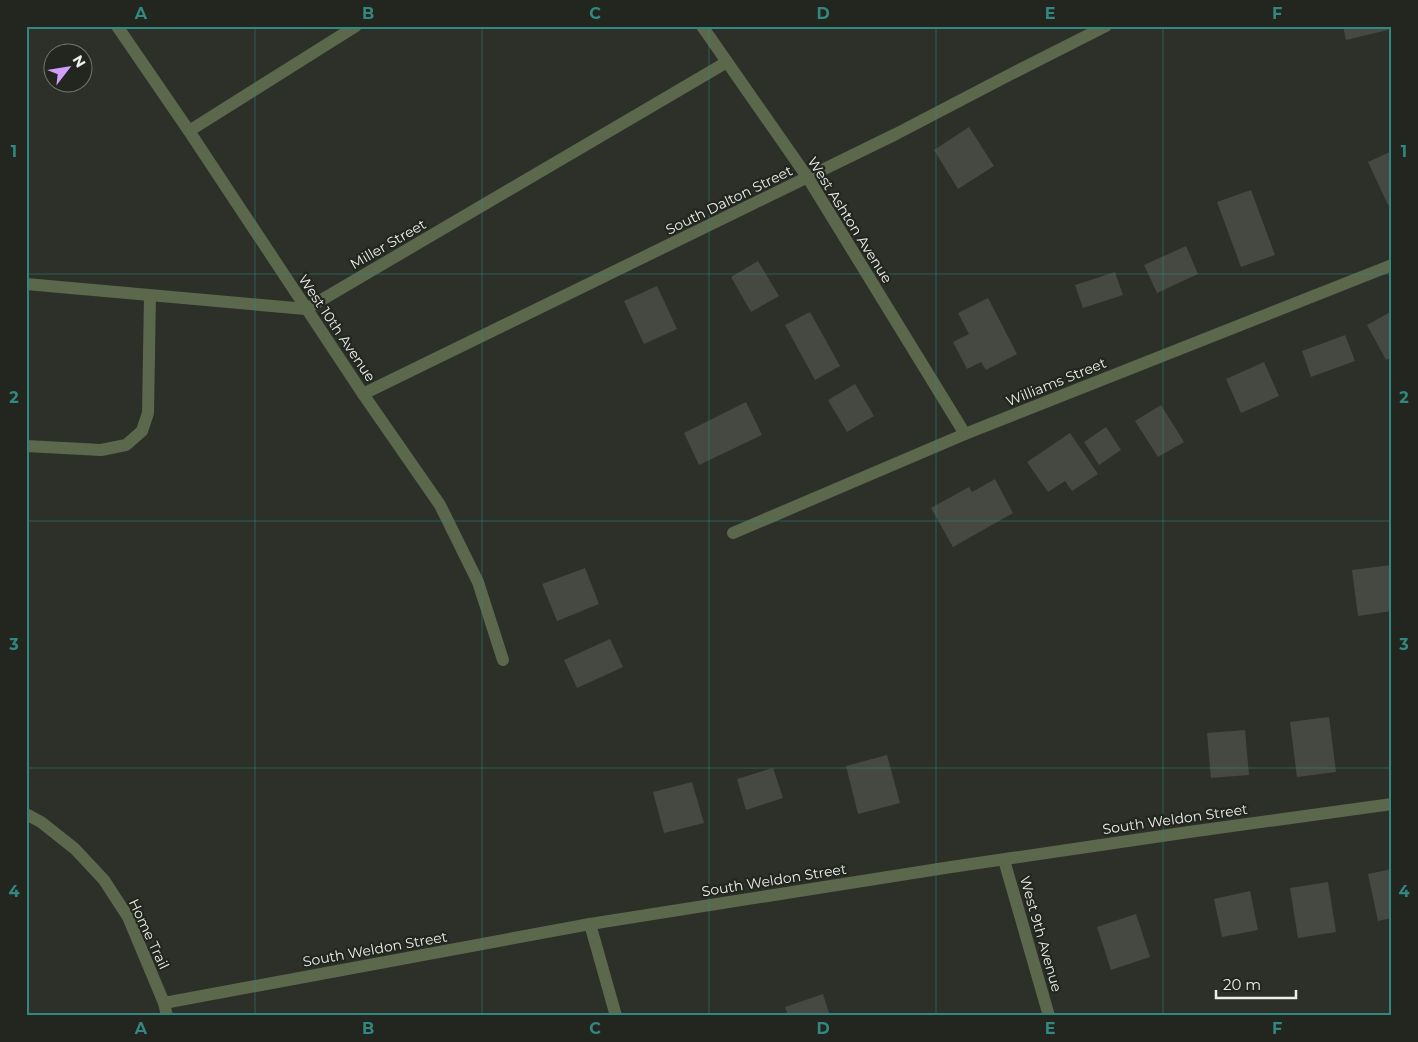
<svg xmlns="http://www.w3.org/2000/svg" width="1418" height="1042" viewBox="0 0 1418 1042" font-family="Montserrat,sans-serif">
<style>
.building{fill:#454941}
.lines{fill:none;stroke-linecap:round;stroke-linejoin:round}
.minor{stroke:#5b684b;stroke-width:12}
.grid{fill:none;stroke:#308880;stroke-width:1;stroke-opacity:0.55}
.labels{text-anchor:middle;stroke-width:4.5;stroke-linejoin:round;paint-order:stroke}
.street-label{font-size:14px;fill:#ebeee9;stroke:#23261f}
.neatline{fill:none;stroke:#308880;stroke-width:2}
.grid-label{font-size:16px;text-anchor:middle;font-weight:bold;fill:#308880}
</style>
<rect width="100%" height="100%" fill="#2c3029"/>
<g class="building">
<path d="M 1343,26 L 1387,26 L 1388,30 L 1346,40 Z"/>
<path d="M 969,127 L 994,166 L 958,189 L 934,150 Z"/>
<path d="M 1392,151 L 1392,203 L 1388,205 L 1368,162 Z"/>
<path d="M 1251,190 L 1275,255 L 1241,267 L 1217,202 Z"/>
<path d="M 1186,246 L 1198,274 L 1157,293 L 1144,265 Z"/>
<path d="M 758,261 L 779,296 L 751,312 L 731,277 Z"/>
<path d="M 1115,272 L 1123,295 L 1083,308 L 1075,285 Z"/>
<path d="M 657,286 L 677,329 L 644,344 L 624,301 Z"/>
<path d="M 988,298 L 1017,354 L 986,370 L 981,362 L 967,369 L 953,342 L 969,334 L 958,313 Z"/>
<path d="M 1392,311 L 1392,357 L 1386,360 L 1367,325 Z"/>
<path d="M 810,312 L 840,366 L 815,380 L 785,325 Z"/>
<path d="M 1345,335 L 1355,361 L 1311,377 L 1302,351 Z"/>
<path d="M 1264,362 L 1279,396 L 1241,413 L 1226,379 Z"/>
<path d="M 855,384 L 874,416 L 847,432 L 828,400 Z"/>
<path d="M 746,402 L 762,435 L 699,465 L 684,433 Z"/>
<path d="M 1161,405 L 1184,442 L 1158,457 L 1135,421 Z"/>
<path d="M 1106,427 L 1121,450 L 1099,465 L 1084,442 Z"/>
<path d="M 1070,433 L 1098,474 L 1072,491 L 1065,481 L 1048,492 L 1027,462 Z"/>
<path d="M 995,479 L 1013,513 L 953,547 L 931,508 L 969,487 L 972,492 Z"/>
<path d="M 1392,565 L 1392,611 L 1358,616 L 1352,570 Z"/>
<path d="M 585,568 L 599,604 L 557,621 L 542,584 Z"/>
<path d="M 610,639 L 623,667 L 577,688 L 564,660 Z"/>
<path d="M 1329,717 L 1336,772 L 1297,777 L 1290,722 Z"/>
<path d="M 1245,730 L 1249,775 L 1211,778 L 1207,733 Z"/>
<path d="M 887,755 L 900,803 L 858,814 L 846,766 Z"/>
<path d="M 773,768 L 783,798 L 746,810 L 737,779 Z"/>
<path d="M 692,782 L 704,823 L 664,833 L 653,792 Z"/>
<path d="M 1392,869 L 1392,918 L 1378,921 L 1368,874 Z"/>
<path d="M 1328,882 L 1336,932 L 1298,938 L 1290,888 Z"/>
<path d="M 1250,891 L 1258,930 L 1222,937 L 1214,899 Z"/>
<path d="M 1136,914 L 1150,957 L 1111,970 L 1097,927 Z"/>
<path d="M 823,994 L 830,1016 L 788,1016 L 785,1007 Z"/>
</g>
<g class="lines">
<g class="minor">
<path d="M 117,26 L 189,131 L 363,394 L 440,505 L 478,582 L 503,660"/>
<path d="M 702,26 L 808,178 L 965,434"/>
<path d="M 189,131 L 356,26"/>
<path d="M 26,284 L 306,309 L 727,62"/>
<path d="M 363,394 L 896,134 L 1011,74 L 1106,26"/>
<path d="M 26,446 L 101,450 L 126,445 L 142,431 L 148,413 L 150,295"/>
<path d="M 733,533 L 965,434 L 1392,265"/>
<path d="M 26,814 L 41,822 L 75,849 L 104,880 L 128,917 L 164,1003 L 167,1016"/>
<path d="M 1004,860 L 1049,1016"/>
<path d="M 590,924 L 616,1016"/>
<path d="M 164,1003 L 590,924 L 951,867 L 1189,832 L 1392,804"/>
</g>
</g>
<path class="grid" d="M 255,26 L 255,1016M 482,26 L 482,1016M 709,26 L 709,1016M 936,26 L 936,1016M 1163,26 L 1163,1016M 26,274 L 1392,274M 26,521 L 1392,521M 26,768 L 1392,768"/>
<g class="labels">
<g class="street-label">
<text transform="translate(729 200) rotate(-26)" y="5">South Dalton Street</text>
<text transform="translate(850 220) rotate(58)" y="5">West Ashton Avenue</text>
<text transform="translate(388 244) rotate(-30)" y="5">Miller Street</text>
<text transform="translate(337 328) rotate(56)" y="5">West 10th Avenue</text>
<text transform="translate(1056 382) rotate(-22)" y="5">Williams Street</text>
<text transform="translate(1175 819) rotate(-8)" y="5">South Weldon Street</text>
<text transform="translate(774 880) rotate(-9)" y="5">South Weldon Street</text>
<text transform="translate(149 934) rotate(65)" y="5">Home Trail</text>
<text transform="translate(1041 934) rotate(74)" y="5">West 9th Avenue</text>
<text transform="translate(375 949) rotate(-10)" y="5">South Weldon Street</text>
</g>
</g>
<rect width="1418" height="1042" fill="none" stroke="#23261f" stroke-width="55"/>
<g transform="translate(68 68) rotate(59)"><circle r="24" fill="#23261f" stroke="#737670"/>
<path d="M0-4L9 19L0 12L-9 19Z" fill="#d19dfe"/>
<text y="-8" font-size="14" font-weight="bold" text-anchor="middle" fill="#ebeee9">N</text>
</g>
<path d="M1216 990v8h80v-8" fill="none" stroke="#ebeee9" stroke-width="2.5"/>
<text x="1223" y="990" font-size="15" fill="#ebeee9" stroke="#23261f" stroke-width="4" paint-order="stroke">20 m</text>
<rect x="28" y="28" width="1362" height="986" class="neatline"/>
<g class="grid-label">
<text x="141" y="19">A</text>
<text x="368" y="19">B</text>
<text x="595" y="19">C</text>
<text x="823" y="19">D</text>
<text x="1050" y="19">E</text>
<text x="1277" y="19">F</text>
<text x="14" y="157">1</text>
<text x="1404" y="157">1</text>
<text x="14" y="403">2</text>
<text x="1404" y="403">2</text>
<text x="14" y="650">3</text>
<text x="1404" y="650">3</text>
<text x="14" y="897">4</text>
<text x="1404" y="897">4</text>
<text x="141" y="1034">A</text>
<text x="368" y="1034">B</text>
<text x="595" y="1034">C</text>
<text x="823" y="1034">D</text>
<text x="1050" y="1034">E</text>
<text x="1277" y="1034">F</text>
</g>
</svg>
